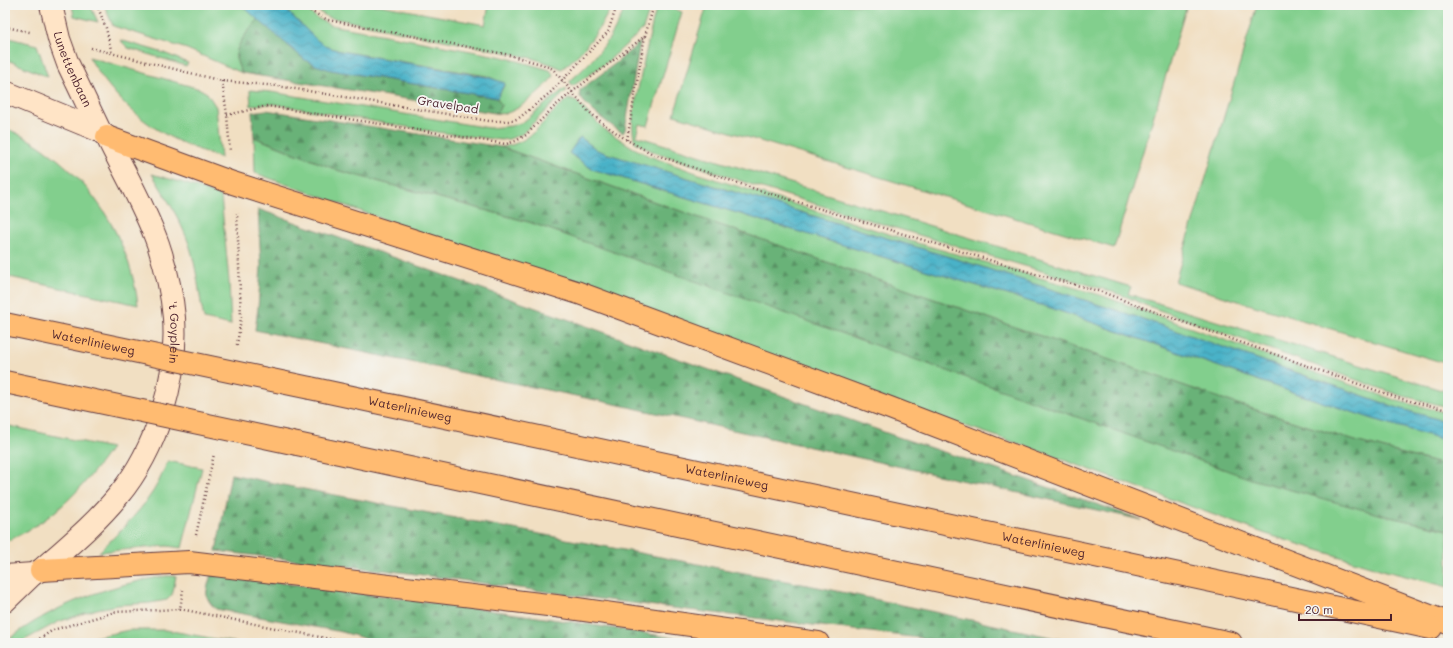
<svg xmlns="http://www.w3.org/2000/svg" width="1453" height="648" viewBox="0 0 1453 648" font-family="Mali,sans-serif">
<style>
.green{fill:#82cf8d;stroke:#66775c}
.forest{fill:url(#forest-firs);stroke:#5a6852}
.water{fill:url(#water-waves);stroke:#4a687a}
.lines{fill:none;stroke-linecap:round;stroke-linejoin:round}
.secondary-casing{stroke:#633c42;stroke-width:24}
.primary-casing{stroke:#633c42;stroke-width:24}
.path{stroke:#633c42;stroke-width:2.5;stroke-dasharray:1 3;stroke-linecap:butt}
.secondary{stroke:#ffe4c6;stroke-width:22}
.primary{stroke:#ffbb71;stroke-width:22}
.primary-bridge-casing{stroke:#633c42;stroke-width:24;stroke-linecap:butt}
.primary-bridge{stroke:#ffbb71;stroke-width:22}
.labels{text-anchor:middle;stroke-width:3.5;stroke-linejoin:round;paint-order:stroke}
.street-label{font-size:12px;fill:#4a1f2b;stroke:#f6f6f2}
</style>
<defs>
<pattern id="forest-firs" width="22" height="20" patternUnits="userSpaceOnUse"><rect width="22" height="20" fill="#69b278"/><path d="M5 1l3.5 6h-7zM16 11l3.5 6h-7z" fill="#589063"/></pattern>
<pattern id="water-waves" width="16" height="10" patternUnits="userSpaceOnUse"><rect width="16" height="10" fill="#4ab2c8"/><path d="M0 5q4-4 8 0t8 0" fill="none" stroke="#4090a3"/></pattern>
</defs>
<rect width="100%" height="100%" fill="#f6f6f2"/>
<filter id="ink" filterUnits="userSpaceOnUse"><feTurbulence type="fractalNoise" baseFrequency=".025" numOctaves="2"/><feDisplacementMap in="SourceGraphic" scale="8" xChannelSelector="R" yChannelSelector="G"/><feConvolveMatrix kernelMatrix="1 2 1 2 8 2 1 2 1" color-interpolation-filters="sRGB"/></filter>
<filter id="wash" filterUnits="userSpaceOnUse"><feTurbulence type="fractalNoise" baseFrequency=".012" numOctaves="4" result="noise"/><feDisplacementMap in="SourceGraphic" scale="16" xChannelSelector="R" yChannelSelector="G"/><feGaussianBlur stdDeviation="0.9" result="paint"/><feColorMatrix in="noise" values="0 0 0 0 0 0 0 0 0 0 0 0 0 0 0 0 0 1.4 0 .05"/><feComposite in="paint" operator="in"/></filter>
<g filter="url(#wash)">
<rect width="100%" height="100%" fill="#f1dfc2"/>
<g class="green">
<path d="M 72,5 L 90,5 L 98,22 L 74,16 Z"/>
<path d="M 104,5 L 241,5 L 259,19 C 251,27 237,43 236,55 C 236,61 239,67 242,73 L 187,49 L 113,26 Z"/>
<path d="M 281,5 L 301,5 L 317,18 L 331,25 L 503,57 L 550,70 L 554,76 C 545,87 521,109 507,113 C 503,114 499,114 495,113 L 498,111 L 501,105 L 497,98 L 505,84 L 487,76 L 340,51 L 325,46 L 317,40 Z"/>
<path d="M 310,5 L 380,5 L 485,25 L 489,5 L 612,5 C 600,30 584,52 562,69 C 545,61 528,57 509,53 L 327,17 Z"/>
<path d="M 626,5 L 651,5 L 643,29 L 640,32 L 607,62 L 573,86 L 571,85 L 570,81 C 597,57 613,39 626,5 Z"/>
<path d="M 657,5 L 676,5 L 675,9 L 682,12 L 648,126 L 639,124 L 636,136 L 1131,287 L 1128,294 L 1448,392 L 1448,407 L 1399,395 L 1145,305 L 1127,297 L 1103,289 L 919,235 L 759,187 L 652,151 L 635,142 C 629,123 636,102 639,84 C 645,57 650,31 657,5 Z"/>
<path d="M 707,5 L 1187,5 L 1114,248 L 674,115 Z"/>
<path d="M 1257,5 L 1448,5 L 1448,364 L 1175,282 Z"/>
<path d="M 5,37 L 37,45 L 48,77 L 5,59 Z"/>
<path d="M 120,40 L 164,53 L 188,63 L 186,66 L 128,48 Z"/>
<path d="M 89,57 L 200,89 L 207,93 L 216,107 L 221,158 C 206,152 190,147 176,140 C 139,122 109,92 89,57 Z"/>
<path d="M 564,89 L 566,89 L 566,91 L 522,134 L 509,139 L 501,140 L 436,132 L 274,104 L 263,104 L 251,106 L 250,92 L 250,90 L 271,92 L 489,128 L 511,126 L 523,122 Z"/>
<path d="M 569,99 L 575,100 L 604,129 L 632,147 L 649,156 L 705,176 L 917,243 L 1100,295 L 1305,369 L 1398,401 L 1448,413 L 1448,422 L 1398,408 L 1131,315 L 966,262 L 608,154 L 597,150 L 580,137 L 569,153 L 592,169 L 1051,308 L 1280,388 L 1370,418 L 1448,441 L 1448,466 L 1355,441 L 1234,403 L 714,223 L 501,147 C 536,143 543,116 569,99 Z"/>
<path d="M 5,128 C 77,157 129,229 138,305 L 5,276 Z"/>
<path d="M 254,137 L 340,171 L 529,222 L 1390,517 L 1448,530 L 1448,587 L 1386,571 L 1266,534 L 1028,447 L 829,380 L 255,173 Z"/>
<path d="M 152,174 L 187,184 L 221,196 L 229,281 L 231,325 L 204,319 C 199,295 197,268 189,244 C 180,219 166,197 152,174 Z"/>
<path d="M 5,425 L 111,448 C 82,490 53,521 5,542 Z"/>
<path d="M 168,461 L 202,468 L 182,548 L 167,546 L 99,552 C 121,530 145,508 159,481 C 162,474 165,467 168,461 Z"/>
<path d="M 166,576 L 176,576 L 173,592 L 171,596 L 167,600 L 150,603 L 118,605 L 97,609 L 58,622 L 19,643 L 5,643 L 5,642 C 52,605 108,585 166,576 Z"/>
<path d="M 129,630 L 166,630 L 238,643 L 76,643 L 86,639 Z"/>
</g>
<g class="forest">
<path d="M 259,19 L 305,60 L 331,70 L 497,98 L 501,105 L 498,111 L 495,113 L 242,73 C 239,67 236,61 236,55 C 237,43 251,27 259,19 Z"/>
<path d="M 640,42 L 625,130 L 623,133 C 613,127 585,107 580,96 C 579,94 580,92 580,90 L 616,63 Z"/>
<path d="M 266,110 L 501,147 L 714,223 L 1234,403 L 1355,441 L 1448,466 L 1448,530 L 1390,517 L 1254,480 L 529,222 L 340,171 L 254,137 L 252,112 Z"/>
<path d="M 258,209 L 898,437 L 1007,473 L 1142,520 L 615,404 L 255,330 L 258,308 L 261,266 Z"/>
<path d="M 231,474 L 288,486 L 823,588 L 1078,643 L 961,643 L 615,601 L 408,573 L 216,551 Z"/>
<path d="M 211,574 C 376,595 540,615 704,643 L 381,643 L 342,632 L 216,609 C 202,597 207,590 211,574 Z"/>
</g>
<g class="water">
<path d="M 241,5 L 281,5 L 317,40 L 325,46 L 340,51 L 487,77 L 505,83 L 497,98 L 331,70 L 318,66 L 305,60 Z"/>
<path d="M 580,137 L 597,150 L 608,154 L 966,262 L 1131,315 L 1398,408 L 1448,422 L 1448,441 L 1370,418 L 1280,388 L 1051,308 L 592,169 L 569,153 Z"/>
</g>
</g>
<g filter="url(#ink)">
<g class="lines">
<g class="secondary-casing">
<g id="secondary">
<path id="s1" d="M 51,5 L 59,39 L 68,64 L 100,131"/>
<path id="s2" d="M 5,92 L 100,131 L 107,137 C 124,172 145,207 158,244 C 166,268 172,293 174,318 C 178,380 157,449 118,496 C 95,524 68,546 41,570 L 33,574 L 5,576"/>
<path d="M 5,601 L 33,574"/>
</g>
</g>
<g class="primary-casing">
<g id="primary">
<path d="M 107,137 L 233,183 L 579,293 L 890,408 L 1448,623"/>
<path id="s3" d="M 310,388 L 1431,628"/>
<path d="M 297,444 L 1231,643"/>
<path d="M 41,570 L 189,562 L 556,606 L 818,643"/>
</g>
</g>
<g class="path">
<path d="M 97,5 L 106,28 L 112,54"/>
<path d="M 305,5 L 312,12 L 328,20 L 505,54 L 541,64 L 553,69 L 588,111 L 605,125 L 627,140 L 651,153 L 758,190 L 1039,275 L 1102,292 L 1144,308 L 1398,398 L 1448,410"/>
<path d="M 5,27 L 30,32"/>
<path d="M 91,48 L 222,81 L 278,86 L 489,121 L 511,121 L 519,118 L 551,92 L 608,32 L 617,5"/>
<path d="M 222,81 L 227,115 L 230,152"/>
<path d="M 227,115 L 267,106 L 506,144 L 516,141 L 526,135 L 555,106 L 572,92 L 645,36 L 654,5"/>
<path d="M 627,140 L 645,36"/>
<path d="M 237,345 L 241,318 L 237,213"/>
<path d="M 196,535 L 214,454"/>
<path d="M 180,609 L 350,643"/>
<path d="M 33,643 L 53,630 L 115,612 L 180,609 L 183,590"/>
</g>
<use href="#secondary" class="secondary"/>
<use href="#primary" class="primary"/>
<g class="primary-bridge-casing">
<g id="primary-bridge">
<path id="s4" d="M 5,324 L 310,388"/>
<path d="M 5,382 L 297,444"/>
</g>
</g>
<use href="#primary-bridge" class="primary-bridge"/>
</g>
</g>
<g class="labels">
<g class="street-label">
<text dy="4" stroke="none"><textPath href="#s1" startOffset="68">Lunettenbaan</textPath></text>
<text transform="translate(448 105) rotate(9)" y="4">Gravelpad</text>
<text dy="4" stroke="none"><textPath href="#s2" startOffset="321">'t Goyplein</textPath></text>
<text dy="4" stroke="none"><textPath href="#s4" startOffset="90">Waterlinieweg</textPath></text>
<text dy="4" stroke="none"><textPath href="#s3" startOffset="102">Waterlinieweg</textPath></text>
<text dy="4" stroke="none"><textPath href="#s3" startOffset="426">Waterlinieweg</textPath></text>
<text dy="4" stroke="none"><textPath href="#s3" startOffset="750">Waterlinieweg</textPath></text>
</g>
</g>
<rect width="1453" height="648" fill="none" stroke="#f6f6f2" stroke-width="20"/>
<path d="M1299 614v6h92v-6" fill="none" stroke="#4a1f2b" stroke-width="2"/>
<text x="1305" y="614" font-size="12" fill="#4a1f2b" stroke="#f6f6f2" stroke-width="3" paint-order="stroke">20 m</text>
</svg>
